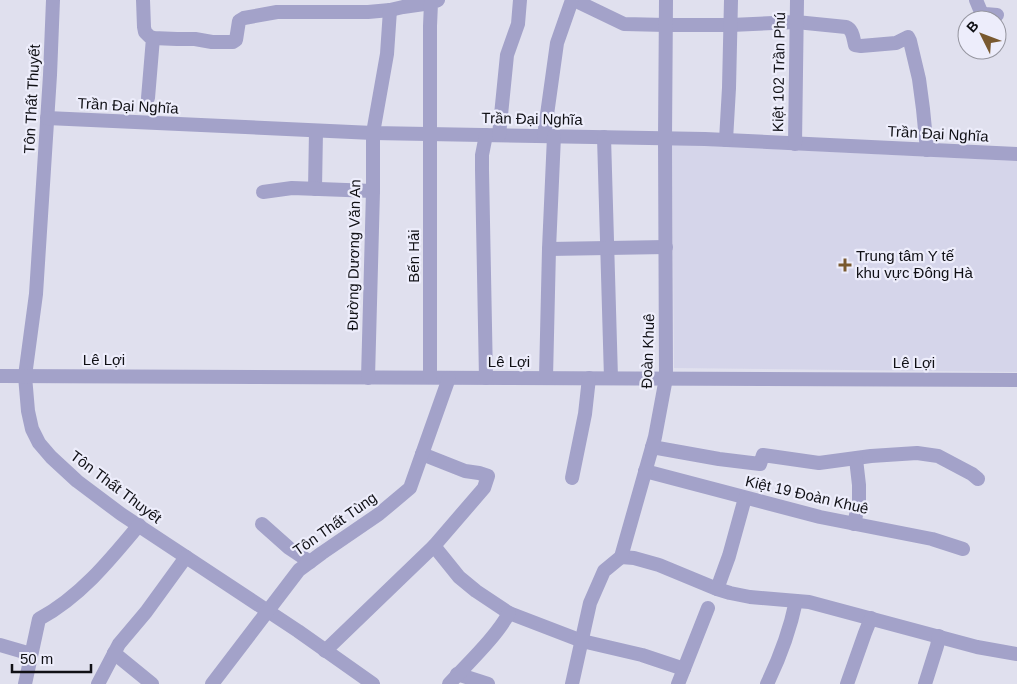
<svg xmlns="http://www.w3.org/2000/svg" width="1017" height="684" viewBox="0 0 1017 684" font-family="Arial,sans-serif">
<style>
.built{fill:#d5d5ea}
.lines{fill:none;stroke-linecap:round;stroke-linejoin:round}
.minor{stroke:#a3a2c9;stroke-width:14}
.poi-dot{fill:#79592f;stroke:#ededfb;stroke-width:2}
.labels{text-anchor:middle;stroke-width:4.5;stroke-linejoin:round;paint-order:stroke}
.street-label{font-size:15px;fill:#101015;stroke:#ededfb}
.poi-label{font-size:15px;fill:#101015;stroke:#ededfb;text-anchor:start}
</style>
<rect width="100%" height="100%" fill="#e0e0ee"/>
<path class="built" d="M 672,144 L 1017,161 L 1017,372 L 674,368 Z"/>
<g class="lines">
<g class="minor">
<path d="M 53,0 L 50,75 L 36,294 L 25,376 L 28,411 L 32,429 L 39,443 L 51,457 L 77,481 L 121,514 L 298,631 L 373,684"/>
<path d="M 143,0 L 144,27 L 145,32 L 149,36 L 153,38 L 177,39 L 195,39 L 212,42 L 233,42 L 236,40 L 239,21 L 244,18 L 277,12 L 368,12 L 390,10 L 403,7 L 431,3"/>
<path d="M 574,0 L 624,24 L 666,25 L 731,25 L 796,22 L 846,27 C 853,30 853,37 855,45 L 861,46 L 896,43 L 908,37 L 910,41 L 919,79 L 923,109 L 927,150"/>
<path d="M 976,0 L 981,12 L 985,14 L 997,15"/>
<path d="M 148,98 L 153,38"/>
<path d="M 47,118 L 373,133 L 705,139 L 1017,154"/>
<path d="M 499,135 L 507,55 L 518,24 L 520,0"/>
<path d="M 544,136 L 557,43 L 572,0"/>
<path d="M 604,137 L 611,378"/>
<path d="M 726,140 L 729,88 L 731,0"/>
<path d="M 795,144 L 797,0"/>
<path d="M 315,189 L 316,131"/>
<path d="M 263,192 L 292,188 L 373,191"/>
<path d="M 549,249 L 666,247"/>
<path d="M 0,376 L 1017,380"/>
<path d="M 430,377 L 430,26 L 431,3 L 438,0"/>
<path d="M 368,378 L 373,191 L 373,133 L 387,54 L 390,10"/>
<path d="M 486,378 L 482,170 L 482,155 L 486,135"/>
<path d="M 546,378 L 549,249 L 554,136"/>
<path d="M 652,447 L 719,459 L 760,464 L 763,455 L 819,463 L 871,456 L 917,453 L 938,456 L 972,474 L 978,479"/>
<path d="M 645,471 L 820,517 L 932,539 L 963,549"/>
<path d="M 572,478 L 585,414 L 589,378"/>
<path d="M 262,524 L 289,548 L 310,562"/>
<path d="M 854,524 L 859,502 L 859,485 L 856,459"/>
<path d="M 434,546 L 459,577 L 476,591 L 509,613 L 582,641 L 642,655 L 684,669"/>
<path d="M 621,557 L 634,558 L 659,565 L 717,589 L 730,593 L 750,597 L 809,602 L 977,647 L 1017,654"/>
<path d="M 717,589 L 729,556 L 745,498"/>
<path d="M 0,645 L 31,654"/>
<path d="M 325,651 L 434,546 L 484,488 L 488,476 L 479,473 L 465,471 L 422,454"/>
<path d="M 114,653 L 152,684"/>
<path d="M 457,674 L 488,684"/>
<path d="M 25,684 L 39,619 C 80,597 110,560 139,525"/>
<path d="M 98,684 L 119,644 L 146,612 L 186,557"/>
<path d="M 212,684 L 299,570 L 322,553 L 379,514 L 410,488 L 449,378"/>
<path d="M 449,684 C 468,663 496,637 509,613"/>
<path d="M 572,684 L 590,603 L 604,571 L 621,557 L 655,437 L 666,378 L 665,138 L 666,0"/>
<path d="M 678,684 L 708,608"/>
<path d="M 767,684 C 780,657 790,630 796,601"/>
<path d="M 847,684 L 865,633 L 871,618"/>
<path d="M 925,684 L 937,646 L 939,636"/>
</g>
</g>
<path class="poi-dot" d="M842.5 257.5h5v5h5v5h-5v5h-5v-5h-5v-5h5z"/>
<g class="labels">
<g class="street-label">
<text transform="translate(779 72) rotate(-89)" y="5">Kiệt 102 Trần Phú</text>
<text transform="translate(32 99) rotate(-87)" y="5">Tôn Thất Thuyết</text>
<text transform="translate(128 106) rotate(3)" y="5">Trần Đại Nghĩa</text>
<text transform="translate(532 119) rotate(1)" y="5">Trần Đại Nghĩa</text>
<text transform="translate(938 134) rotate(3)" y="5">Trần Đại Nghĩa</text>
<text transform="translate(354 255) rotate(-89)" y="5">Đường Dương Văn An</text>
<text transform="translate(414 256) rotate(-90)" y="5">Bến Hải</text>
<text transform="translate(648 351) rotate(-88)" y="5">Đoàn Khuê</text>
<text x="104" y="365">Lê Lợi</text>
<text x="509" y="367">Lê Lợi</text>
<text x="914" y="368">Lê Lợi</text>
<text transform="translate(116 487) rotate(37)" y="5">Tôn Thất Thuyết</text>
<text transform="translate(807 495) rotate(13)" y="5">Kiệt 19 Đoàn Khuê</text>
<text transform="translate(335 524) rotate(-35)" y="5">Tôn Thất Tùng</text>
</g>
<g class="poi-label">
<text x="856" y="261">Trung tâm Y tế<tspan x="856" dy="17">khu vực Đông Hà</tspan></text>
</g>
</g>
<g transform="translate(982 35) rotate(312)"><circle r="24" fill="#ededfb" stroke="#95959f"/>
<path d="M0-4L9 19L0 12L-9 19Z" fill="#79592f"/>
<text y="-8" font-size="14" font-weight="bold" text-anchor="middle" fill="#101015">B</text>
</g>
<path d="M12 664v8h79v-8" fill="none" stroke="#101015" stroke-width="2.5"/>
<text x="20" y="664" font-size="15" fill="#101015" stroke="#ededfb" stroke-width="4" paint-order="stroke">50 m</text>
</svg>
